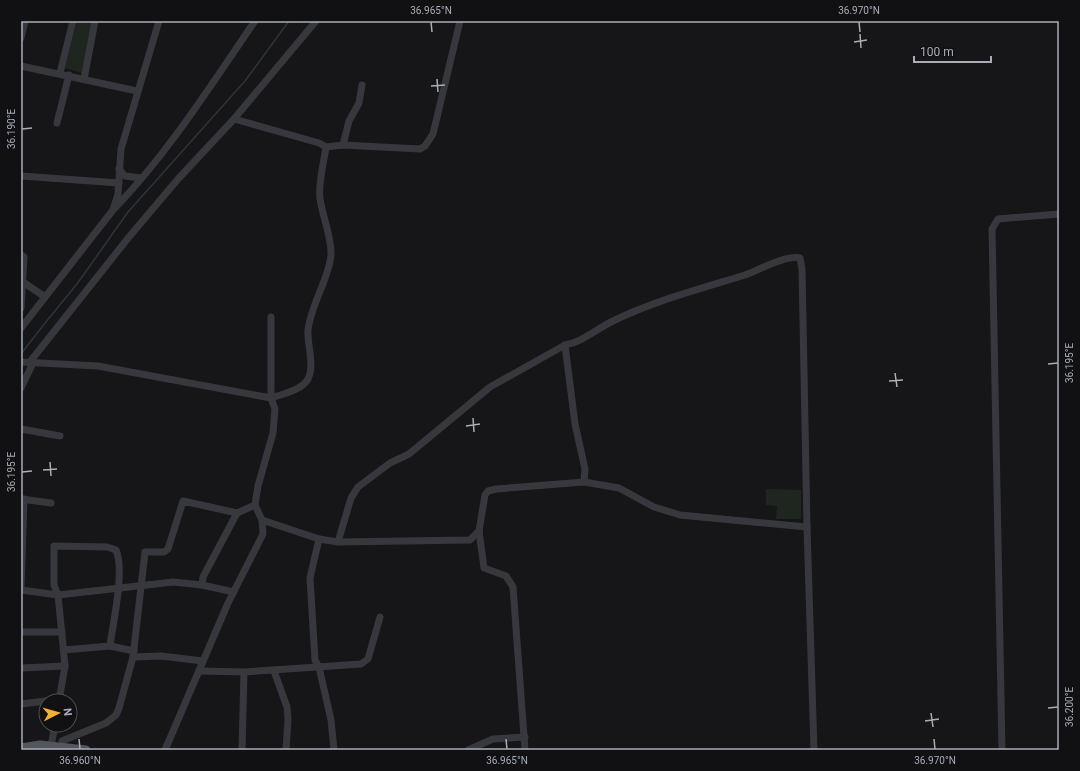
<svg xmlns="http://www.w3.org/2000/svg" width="1080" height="771" viewBox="0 0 1080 771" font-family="Roboto,sans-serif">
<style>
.green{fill:#1e261f}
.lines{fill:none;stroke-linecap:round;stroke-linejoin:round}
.stream{stroke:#2c353c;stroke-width:1.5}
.minor{stroke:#37383d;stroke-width:7}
.major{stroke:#53555c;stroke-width:9}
.ticks{fill:none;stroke:#a8adb8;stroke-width:1.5}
.neatline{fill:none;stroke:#a8adb8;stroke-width:1.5}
.ticks-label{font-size:10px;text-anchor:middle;fill:#a8adb8}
</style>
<rect width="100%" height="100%" fill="#161618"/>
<g class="green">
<path d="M 77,21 L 92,21 L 82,73 L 65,68 Z"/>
<path d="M 766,489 L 801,490 L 801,519 L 776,519 L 777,506 L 766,505 Z"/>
</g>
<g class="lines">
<path class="stream" d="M 21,354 L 45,323 L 77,284 L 128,212 L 245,81 L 289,21"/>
<g class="minor">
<path d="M 21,38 L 25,21"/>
<path d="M 21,66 L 137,91"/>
<path d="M 60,73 L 73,21"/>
<path d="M 84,79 L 95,21"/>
<path d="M 234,119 L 319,143 L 326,147 L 343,145 L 420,149 L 425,146 L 433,134 L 460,21"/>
<path d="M 57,123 L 69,75"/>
<path d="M 343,145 L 349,121 L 359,103 L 362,85"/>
<path d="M 119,169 L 125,176 L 141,178"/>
<path d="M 21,176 L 119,183"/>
<path d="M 115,208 C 169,152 211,85 255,21"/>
<path d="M 21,255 L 24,257 L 21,308"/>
<path d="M 23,282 L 45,297"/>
<path d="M 271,317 L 271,398 C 283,394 302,390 308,379 C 315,365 307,345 308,330 C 311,304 329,279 331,255 C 332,238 322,215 320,198 C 318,184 324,161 326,147"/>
<path d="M 21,328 L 113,210 L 118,194 L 121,149 L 159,21"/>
<path d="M 565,345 L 575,424 L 585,469 L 584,482"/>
<path d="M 21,362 L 98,366 L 271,398 L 275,409 L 273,433 L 258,486 L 255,505 L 262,520 L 263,534 L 228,603 L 165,750"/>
<path d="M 29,363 L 129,237 L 178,179 L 234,119 L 316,21"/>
<path d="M 21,388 L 33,363"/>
<path d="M 21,429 L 60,436"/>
<path d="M 21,499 L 51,503"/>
<path d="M 262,520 L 319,539 L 338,542 L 470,540 L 479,531"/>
<path d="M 319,539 L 310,578 L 315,660 L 319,667 L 331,720 L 334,750"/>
<path d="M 338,542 L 351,498 L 358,487 L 390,463 L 409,454 L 490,387 L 565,345 C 582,342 595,330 611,322 C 653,301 700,289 745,275 C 759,270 785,255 800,258 L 802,269 L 807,527 L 814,750"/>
<path d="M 202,585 L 203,577 L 237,513"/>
<path d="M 21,589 L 24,499"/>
<path d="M 21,590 L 58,595 L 173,582 L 202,585 L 234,592"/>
<path d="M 21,632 L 62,632"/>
<path d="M 110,646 L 134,651"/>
<path d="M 133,657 L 161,656 L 203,661"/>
<path d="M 21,668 L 65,666"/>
<path d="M 199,671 L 244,672 L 361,664 L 368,659 L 380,617"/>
<path d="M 274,671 L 287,707 L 288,720 L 286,750"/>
<path d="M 59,701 L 65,666 L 58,595 L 54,585 L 54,546 L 107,547 L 116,550 C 125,571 113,622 110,646 L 64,650"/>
<path d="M 21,704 L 46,701"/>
<path d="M 51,746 L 55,725"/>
<path d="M 61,750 L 62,741 L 106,723 L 116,715 L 119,708 L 133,657 L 145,552 L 164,552 L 168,549 L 183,501 L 237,513 L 255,505"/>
<path d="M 242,750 L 244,672"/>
<path d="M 468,750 L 493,739 L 525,737"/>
<path d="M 525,750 L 513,587 L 506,576 L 484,568 L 479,531 L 485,495 L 488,491 L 496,489 L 584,482 L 619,488 L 654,507 L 680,515 L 807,527"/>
<path d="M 1002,750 L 992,229 L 998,219 L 1059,214"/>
</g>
<path class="major" d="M 21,748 L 40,745 L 86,750"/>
</g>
<path class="ticks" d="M 431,22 L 432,32M 859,22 L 860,32M 860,34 L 861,48M 854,42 L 867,40M 437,79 L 438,92M 431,86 L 445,85M 22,129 L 32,128M 1048,364 L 1058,363M 895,373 L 897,387M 889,381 L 903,380M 473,418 L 474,432M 466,426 L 480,424M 50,462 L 51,476M 43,470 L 57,469M 22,472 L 32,471M 1048,708 L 1058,707M 931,713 L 933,727M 925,721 L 939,719M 79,739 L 80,749M 506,739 L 507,749M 934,739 L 935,749"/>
<rect width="1080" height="771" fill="none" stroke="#111113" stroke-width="44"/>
<g transform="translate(58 713) rotate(84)"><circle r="19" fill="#111113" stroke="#4d4f55"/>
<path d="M0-3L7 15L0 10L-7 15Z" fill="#f2b134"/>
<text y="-6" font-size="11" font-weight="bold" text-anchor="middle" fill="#a8adb8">N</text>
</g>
<path d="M914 56v6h77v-6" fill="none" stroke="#a8adb8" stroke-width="2"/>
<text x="920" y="56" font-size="12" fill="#a8adb8" stroke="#111113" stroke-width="3" paint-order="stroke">100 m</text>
<rect x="22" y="22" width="1036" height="727" class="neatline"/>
<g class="ticks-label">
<text x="431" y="14">36.965°N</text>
<text x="859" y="14">36.970°N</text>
<text transform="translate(11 129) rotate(-90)" y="4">36.190°E</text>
<text transform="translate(1069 363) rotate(-90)" y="4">36.195°E</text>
<text transform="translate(11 472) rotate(-90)" y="4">36.195°E</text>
<text transform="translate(1069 707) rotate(-90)" y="4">36.200°E</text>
<text x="80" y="764">36.960°N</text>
<text x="507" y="764">36.965°N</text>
<text x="935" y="764">36.970°N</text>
</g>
</svg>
